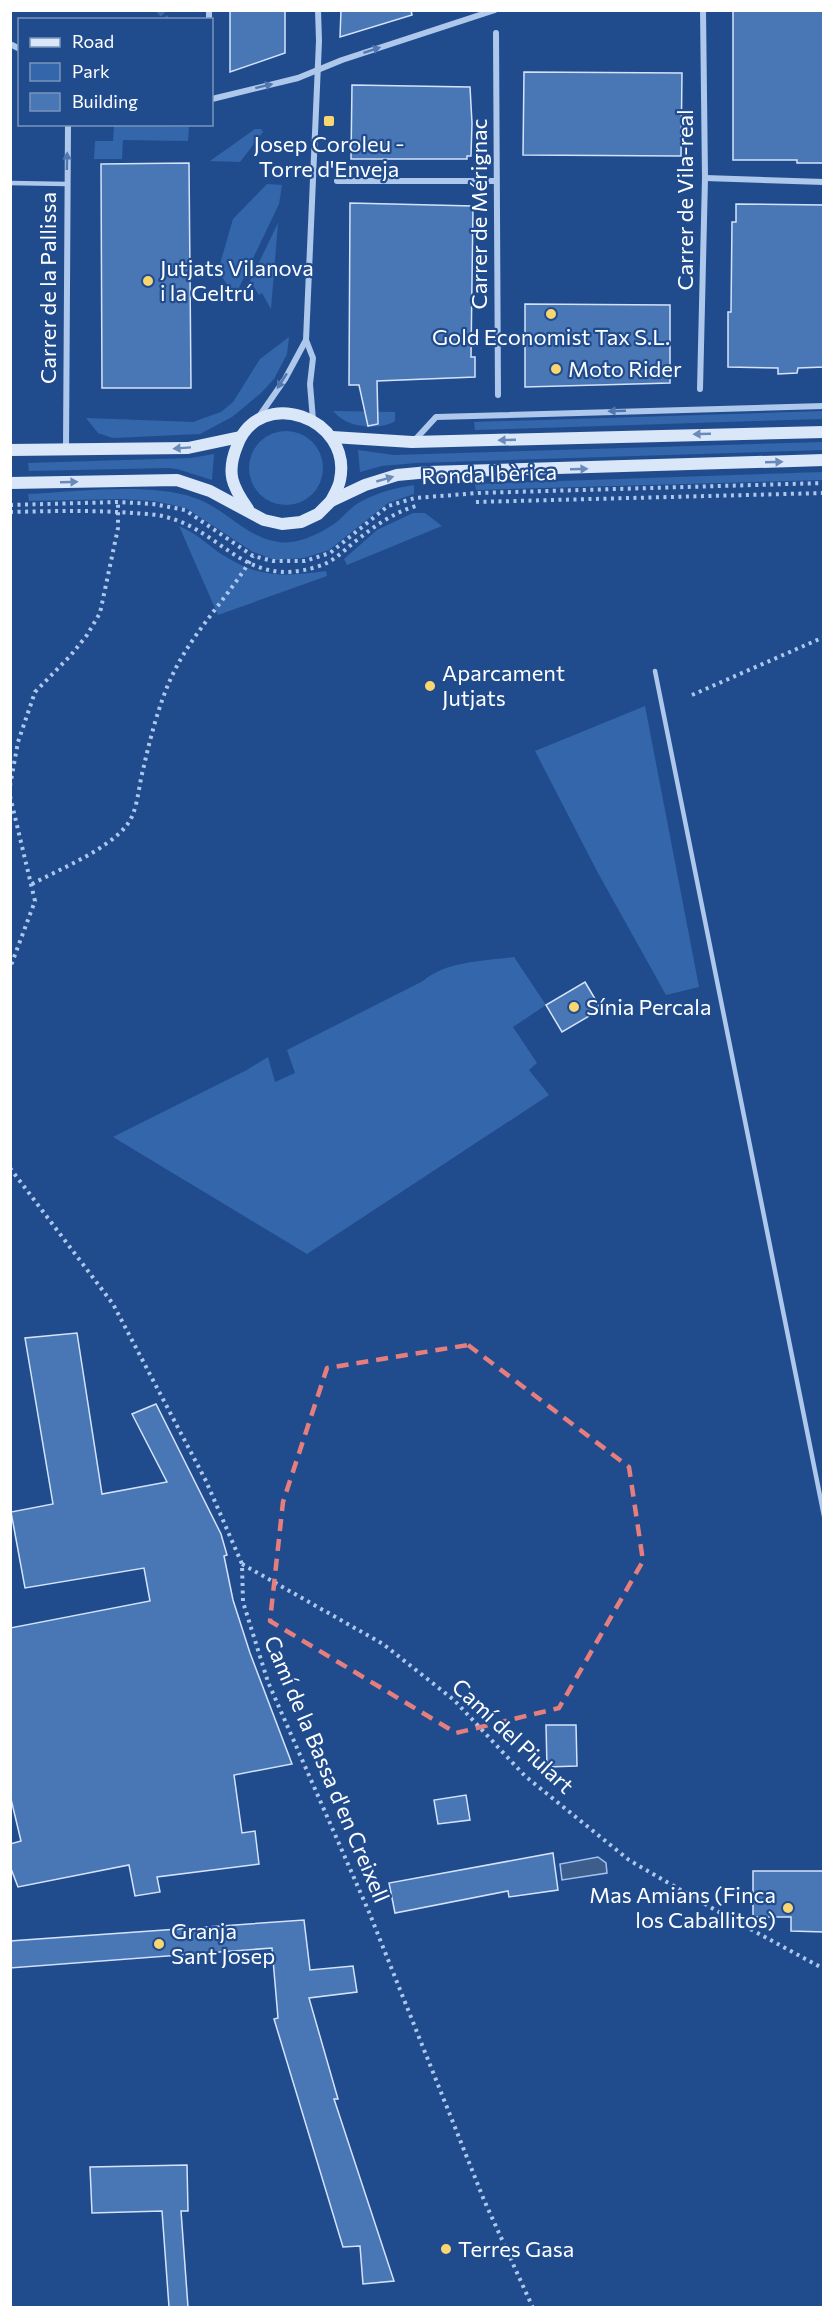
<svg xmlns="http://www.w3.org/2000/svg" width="834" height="2318" viewBox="0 0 834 2318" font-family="Commissioner,sans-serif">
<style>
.green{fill:#3466ab}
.water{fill:#3d5d8d;stroke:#a2c3ed;stroke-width:1.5}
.building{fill:#4976b5;stroke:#d4e3f9;stroke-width:1.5}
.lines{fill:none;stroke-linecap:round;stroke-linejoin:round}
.street-tunnel{stroke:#41679f;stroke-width:6;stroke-dasharray:6 3;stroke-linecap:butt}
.path{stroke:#aec8ec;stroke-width:4;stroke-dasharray:3 4.5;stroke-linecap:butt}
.lane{stroke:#aec8ec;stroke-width:4.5}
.street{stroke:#aec8ec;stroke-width:6}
.secondary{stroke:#dae7f9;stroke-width:12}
.oneway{fill:#5277af}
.oneway2{fill:#6a8ab9}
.marked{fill:none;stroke:#e67e7e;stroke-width:4.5;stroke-dasharray:12 8;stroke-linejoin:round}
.poi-dot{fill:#f9d66f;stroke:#204c8e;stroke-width:2}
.labels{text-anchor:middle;stroke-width:4.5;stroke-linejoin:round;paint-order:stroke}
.poi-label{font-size:22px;fill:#fff;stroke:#204c8e;text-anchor:start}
.street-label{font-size:22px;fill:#fff;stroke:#204c8e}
</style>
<rect width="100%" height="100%" fill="#204c8e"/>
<g class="green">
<path d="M 114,125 L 189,127 L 188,141 L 123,140 L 122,159 L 94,159 L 95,141 L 113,141 Z"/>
<path d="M 255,129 L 261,129 L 263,132 L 240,162 L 210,161 Z"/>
<path d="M 267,184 L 282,185 L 279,204 L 235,296 L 218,271 L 233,219 Z"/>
<path d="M 278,223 L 271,309 L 262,293 L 259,295 L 250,281 Z"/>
<path d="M 289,337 L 287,354 L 274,379 L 261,393 L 232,417 L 200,434 L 113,438 L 98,433 L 86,418 L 193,422 L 221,412 L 233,402 L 260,359 Z"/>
<path d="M 333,411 L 395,412 L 395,421 C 383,429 356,428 344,420 C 340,418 336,414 333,411 Z"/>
<path d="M 824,411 L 823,419 L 789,420 L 475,430 L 474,422 Z"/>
<circle cx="286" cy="468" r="37"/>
<path d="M 824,442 L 823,450 L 416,463 L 382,466 L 360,472 L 358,450 L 394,455 Z"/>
<path d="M 214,454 L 212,480 L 177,469 L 168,468 L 29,471 L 28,463 L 191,458 Z"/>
<path d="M 823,472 L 823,480 L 476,490 L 475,484 Z"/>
<path d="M 414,485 L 414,494 L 388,503 L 329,550 L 304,558 L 275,560 L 253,552 L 186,508 L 154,501 L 120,499 L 29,501 L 28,494 C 77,492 149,482 195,498 C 225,508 246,538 279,542 C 297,545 319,534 334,524 C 344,517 351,506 362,501 C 379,492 395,488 414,485 Z"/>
<path d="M 413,513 L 425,513 L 442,526 L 347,565 L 344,559 L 377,530 Z"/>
<path d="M 179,526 C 194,532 205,542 218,552 C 258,578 280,577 326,571 L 327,576 L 218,615 Z"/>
<path d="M 645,706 L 699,987 L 666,995 L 598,873 L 535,751 Z"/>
<path d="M 514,957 L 546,1005 L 513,1027 L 537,1063 L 529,1070 L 549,1095 L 307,1254 L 113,1137 L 245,1071 L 268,1057 L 275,1082 L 295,1073 L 287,1050 L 423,981 C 446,961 484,961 514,957 Z"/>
</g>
<path class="water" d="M 598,1857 L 606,1863 L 607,1873 L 562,1880 L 560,1864 Z"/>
<g class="building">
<path d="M 230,10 L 285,10 L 285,53 L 230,72 Z"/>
<path d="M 341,10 L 411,10 L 412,15 L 340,37 Z"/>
<path d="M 733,10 L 824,10 L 824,163 L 797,163 L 797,160 L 733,160 Z"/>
<path d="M 524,72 L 682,73 L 681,156 L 523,155 Z"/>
<path d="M 352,85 L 470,87 L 472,123 L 471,156 L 467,156 L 467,159 L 351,159 Z"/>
<path d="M 189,163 L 191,388 L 102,388 L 101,164 Z"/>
<path d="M 350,203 L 473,206 L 471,357 L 475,357 L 475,377 L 377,381 L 378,424 L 368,426 L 359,385 L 349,385 Z"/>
<path d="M 736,204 L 824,205 L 824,367 L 798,368 L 797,373 L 778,374 L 778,368 L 728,367 L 728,312 L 731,312 L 732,222 L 736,222 Z"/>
<path d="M 525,304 L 670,305 L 670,383 L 525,387 Z"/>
<path d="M 585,982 L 601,1009 L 562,1032 L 546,1005 Z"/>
<path d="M 77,1333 L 102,1494 L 167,1482 L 132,1414 L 156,1404 L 221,1534 L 227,1555 L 224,1556 L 233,1600 L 250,1653 L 292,1764 L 234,1775 L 242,1833 L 255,1831 L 259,1864 L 157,1877 L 160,1892 L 135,1896 L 129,1865 L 18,1887 L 10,1866 L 10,1844 L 21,1841 L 10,1795 L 10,1628 L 150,1601 L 144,1568 L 25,1588 L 11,1512 L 53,1504 L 25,1338 Z"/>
<path d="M 546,1725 L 576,1725 L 577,1766 L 547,1767 Z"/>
<path d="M 466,1795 L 470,1820 L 438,1824 L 434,1800 Z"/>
<path d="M 553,1853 L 558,1890 L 509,1897 L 508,1891 L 395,1913 L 389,1883 Z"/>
<path d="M 753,1871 L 824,1871 L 824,1932 L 791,1931 L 791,1917 L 753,1917 Z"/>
<path d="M 304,1920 L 310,1970 L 353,1966 L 357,1992 L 309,1998 L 338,2099 L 334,2099 L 394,2281 L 363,2284 L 360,2246 L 343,2247 L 274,2019 L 278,2018 L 272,1948 L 10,1968 L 10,1941 Z"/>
<path d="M 187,2165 L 188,2211 L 181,2211 L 188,2307 L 169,2307 L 162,2211 L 92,2213 L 90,2167 Z"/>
</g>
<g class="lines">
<path class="street-tunnel" d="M 159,10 L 167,20"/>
<g class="path">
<path d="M 476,502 L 824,493"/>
<path d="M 10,505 L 118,502 L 153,504 L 185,510 L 253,556 L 273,561 L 305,561 L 330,553 L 388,506 L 415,498 L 478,493 L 824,483"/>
<path d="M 10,512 C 52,511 93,510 134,513 C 144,514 156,514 166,517 C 223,531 245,589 316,567 C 334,562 343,551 357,540 C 376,525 393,513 416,506"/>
<path d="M 692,695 L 824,637"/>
<path d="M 10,786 L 18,742 L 35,692 L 71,655 L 87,635 L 100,613 L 118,528 L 118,502"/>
<path d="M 10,796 L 35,901 L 10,968"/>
<path d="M 32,884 C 60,869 107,850 126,826 C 138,812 138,788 143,770 C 150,739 158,707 171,678 C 192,632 228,598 253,556"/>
<path d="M 10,1168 L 113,1304 L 206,1481 L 242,1564 L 243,1602 L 268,1682 L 369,1912 L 484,2200 L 533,2308"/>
<path d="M 242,1564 L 383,1644 L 454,1700 L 525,1776 L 629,1860 L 717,1911 L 824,1969"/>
</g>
<g class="lane">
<path d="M 10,183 L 67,184"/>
<path d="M 655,671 L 824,1516"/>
</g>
<g class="street">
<path d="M 209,20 L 209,10"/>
<path d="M 496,33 L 498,395"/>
<path d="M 10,44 L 20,49"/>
<path d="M 212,99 L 298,78 L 342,60 L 495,10"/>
<path d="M 705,178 L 824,182"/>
<path d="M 337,181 L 496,181"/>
<path d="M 700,389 L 705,178 L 703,10"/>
<path d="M 258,418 L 285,379 L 306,340"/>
<path d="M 313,420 L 310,384 L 313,358 L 306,340 L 319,41 L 318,10"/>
<path d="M 414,441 L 436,417 L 824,406"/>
<path d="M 66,450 L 68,124"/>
</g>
<g class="secondary">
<path d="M 332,437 L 412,442 L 824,432"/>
<path d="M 10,450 L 188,448 L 240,437"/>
<path d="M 10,483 L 177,480 L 210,491 L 264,520 L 282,524 L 301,522 L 318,514 L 331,501 L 365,485 L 397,475 L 429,472 L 824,460"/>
<path d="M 248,509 C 232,486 226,473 237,446 C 259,385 353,417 340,480 C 339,487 334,495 331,501"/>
</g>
</g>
<defs><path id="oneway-solid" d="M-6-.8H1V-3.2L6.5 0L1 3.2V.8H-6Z" transform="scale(1.5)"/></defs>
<g class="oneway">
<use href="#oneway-solid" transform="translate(372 50) rotate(-18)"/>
<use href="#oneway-solid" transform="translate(264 86) rotate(-14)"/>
<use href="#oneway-solid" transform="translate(67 161) rotate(-89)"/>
<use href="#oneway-solid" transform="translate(282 381) rotate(123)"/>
<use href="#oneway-solid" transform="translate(617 411) rotate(178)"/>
</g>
<g class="oneway2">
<use href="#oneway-solid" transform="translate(702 434) rotate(178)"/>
<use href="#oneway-solid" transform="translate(507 440) rotate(178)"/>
<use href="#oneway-solid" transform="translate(182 448) rotate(176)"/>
<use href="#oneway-solid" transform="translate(774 462) rotate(-2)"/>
<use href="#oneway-solid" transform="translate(579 469) rotate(-2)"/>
<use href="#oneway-solid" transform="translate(385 479) rotate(-16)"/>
<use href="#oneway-solid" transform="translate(69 482) rotate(-2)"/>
</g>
<path class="marked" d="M 468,1345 L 629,1467 L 643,1561 L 559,1708 L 456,1733 L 270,1621 L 283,1502 L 327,1368 Z"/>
<g class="poi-dot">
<rect x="323" y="115" width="12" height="12" rx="3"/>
<circle cx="148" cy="281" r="6"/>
<circle cx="551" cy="314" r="6"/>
<circle cx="556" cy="369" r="6"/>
<circle cx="430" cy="686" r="6"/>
<circle cx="574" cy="1007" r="6"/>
<circle cx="788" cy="1908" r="6"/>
<circle cx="159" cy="1944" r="6"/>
<circle cx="446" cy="2249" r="6"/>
</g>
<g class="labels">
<g class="poi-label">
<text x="329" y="152" text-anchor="middle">Josep Coroleu -<tspan x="329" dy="25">Torre d'Enveja</tspan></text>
<text x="160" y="276">Jutjats Vilanova<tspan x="160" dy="25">i la Geltrú</tspan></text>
<text x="551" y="345" text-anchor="middle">Gold Economist Tax S.L.</text>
<text x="568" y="377">Moto Rider</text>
<text x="442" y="681">Aparcament<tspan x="442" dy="25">Jutjats</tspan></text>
<text x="586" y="1015">Sínia Percala</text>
<text x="776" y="1903" text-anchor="end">Mas Amians (Finca<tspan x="776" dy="25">los Caballitos)</tspan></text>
<text x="171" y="1939">Granja<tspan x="171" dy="25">Sant Josep</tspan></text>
<text x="458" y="2257">Terres Gasa</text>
</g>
<g class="street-label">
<text transform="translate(685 200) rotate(-90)" y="8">Carrer de Vila-real</text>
<text transform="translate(479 214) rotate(-90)" y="8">Carrer de Mérignac</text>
<text transform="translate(48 288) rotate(-90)" y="8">Carrer de la Pallissa</text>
<text transform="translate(489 474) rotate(-2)" y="8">Ronda Ibèrica</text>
<text transform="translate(513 1736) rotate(43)" y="8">Camí del Piulart</text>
<text transform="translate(327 1769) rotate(67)" y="8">Camí de la Bassa d'en Creixell</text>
</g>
</g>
<rect width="834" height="2318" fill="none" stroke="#ffffff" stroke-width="24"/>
<rect x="18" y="18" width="195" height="108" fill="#204c8e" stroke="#7994bb" stroke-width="1.5"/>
<rect x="30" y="38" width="30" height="9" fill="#dae7f9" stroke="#7994bb" stroke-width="1.5"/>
<text x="72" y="48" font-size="18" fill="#ffffff">Road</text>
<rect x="30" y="63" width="30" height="18" fill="#3466ab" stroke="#7994bb" stroke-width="1.5"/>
<text x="72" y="78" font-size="18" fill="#ffffff">Park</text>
<rect x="30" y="93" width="30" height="18" fill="#4976b5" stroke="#7994bb" stroke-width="1.5"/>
<text x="72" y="108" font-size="18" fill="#ffffff">Building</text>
</svg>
